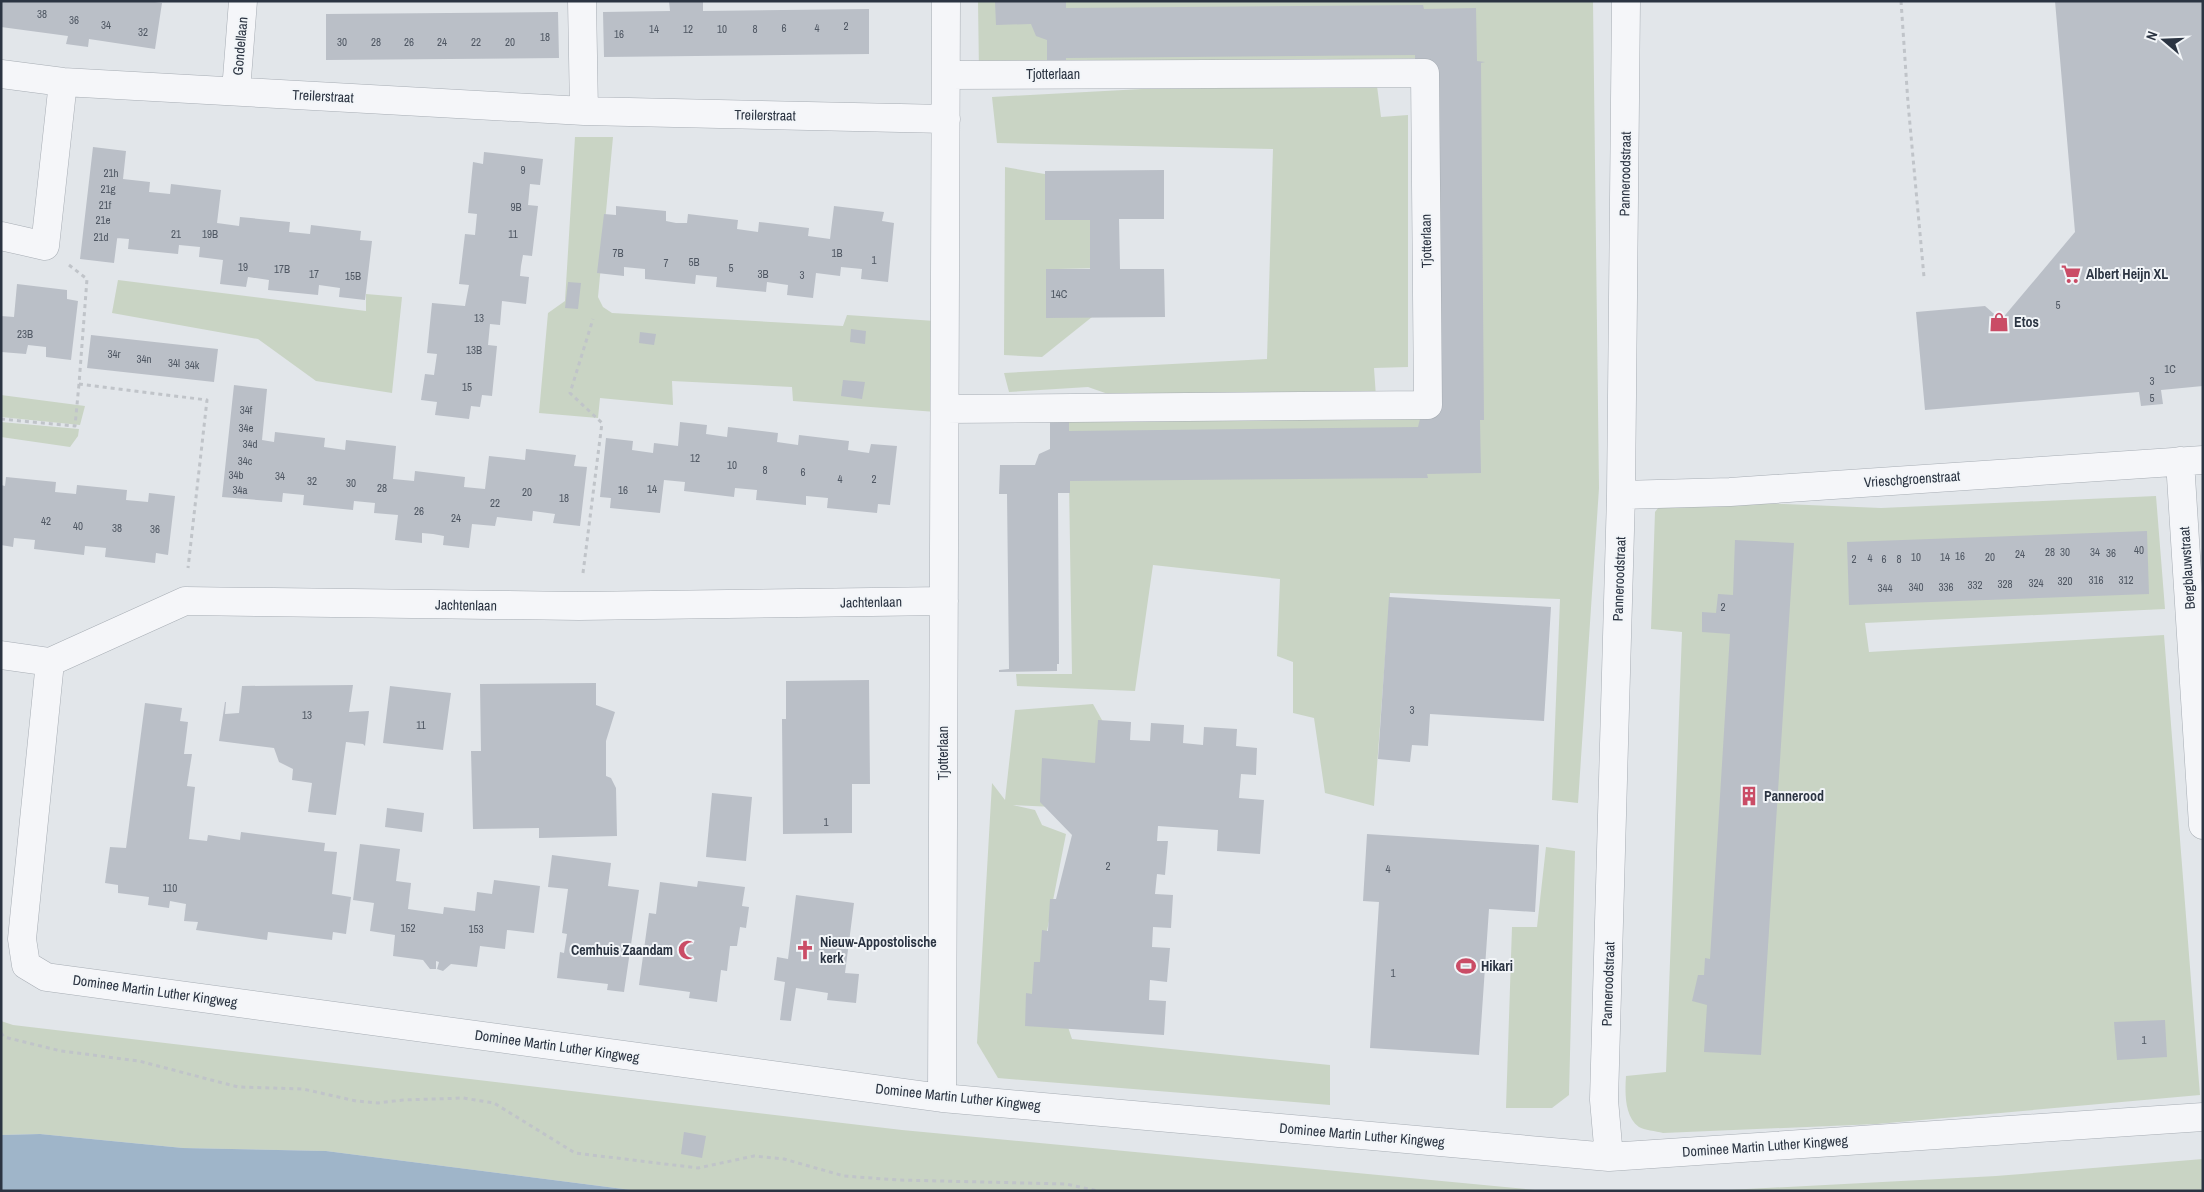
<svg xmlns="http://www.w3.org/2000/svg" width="2204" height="1192" viewBox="0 0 2204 1192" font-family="'Archivo Narrow',sans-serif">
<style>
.green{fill:#c9d4c4}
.water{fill:#9fb5c9}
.building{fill:#babfc7}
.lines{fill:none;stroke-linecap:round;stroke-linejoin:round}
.minor-casing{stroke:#a7adb4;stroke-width:29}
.path{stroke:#c0c4c9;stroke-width:3;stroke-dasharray:4 4;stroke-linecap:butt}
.minor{stroke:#f5f6f9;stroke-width:28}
.labels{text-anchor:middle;stroke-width:4;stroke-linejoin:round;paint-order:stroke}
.number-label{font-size:11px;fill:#4f5763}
.street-label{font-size:14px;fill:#2b3442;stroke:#f2f5f8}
.poi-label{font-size:14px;font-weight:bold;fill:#2b3442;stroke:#f2f5f8;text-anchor:start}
</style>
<rect width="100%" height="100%" fill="#e2e6ea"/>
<path class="green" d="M978 1H1593L1599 488 1578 803 1552 800 1560 599 1390 593 1374 806 1325 793 1314 718 1293 713V662L1277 656 1280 579 1153 565 1135 691 1017 686 1016 674H1072L1068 417 1438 413 1434 58 1103 62 979 73Z
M1377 86 1381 117 1408 115V367L1374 368 1376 397 1131 402 1088 387 1009 392 1004 373 1267 359 1273 149 997 143 992 97 1142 89Z
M575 137H613L598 297 603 307 612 313 843 326 847 315 935 321 936 412 793 401 792 387 672 381 673 405 600 398 598 418 539 413 548 313 565 301Z
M1005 167 1056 176 1099 218 1101 268 1058 269 1097 313 1042 357 1004 355Z
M118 280 366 311V294L402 297 392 393 316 381 258 339 112 313Z
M1 395 85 406 80 425 1 417Z
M1 422 79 429 78 436 70 447 1 437Z
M2156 496 2165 609 1865 623 1869 652 2164 635 2200 1095 1877 1124 1663 1133C1656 1131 1644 1130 1639 1127 1624 1116 1625 1092 1626 1076L1666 1072 1682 632 1651 629 1655 512 1665 499 1881 508Z
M1093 704 1107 729V763L1054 807 1013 805 1035 810 1042 825 1066 834 1029 1023 1068 1027 1072 1039 1330 1065V1105L998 1078 977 1043 992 783 1005 800 1015 710Z
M1546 847 1575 851 1569 1095 1552 1108H1506L1512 927H1537Z
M1 1021 13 1025 902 1130 1546 1191H639L326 1151 183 1148 40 1134 1 1135Z
M2203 1159V1191H1709L1996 1176Z"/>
<path class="water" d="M40 1134 183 1148 326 1151 639 1191H1V1135Z"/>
<path class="building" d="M1 1H148L162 3 155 49 89 39 88 47 66 44 68 36 1 27Z
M669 1H703V11L869 9V54L604 57 603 12 670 11Z
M995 1H1066V8L1423 5 1424 9 1476 8 1477 61 1485 62 1481 63 1484 420H1480L1481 473 1427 474 1428 478 1070 481V493H1058L1059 664H1057V671L999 672V670L1009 669 1007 494H999L1000 465H1035L1039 454 1050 449V422H1069V431L1418 427 1420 419 1415 55 1066 58V67H1047V40L1036 36 1031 24 996 25Z
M2055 1H2203V386L2161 390 2163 404 2141 406 2139 392 1925 410 1916 312 1985 306 2001 320 2075 232Z
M558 12 559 58 326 60V14Z
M93 147 126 151 123 179 150 182 149 192 170 194 171 184 221 190 217 223 239 226 240 217 290 222 289 232 310 234 311 225 361 231 360 240 372 241 365 300 339 297 340 288 319 285 318 295 268 290 269 280 248 277 246 287 220 284 223 260 199 257 200 247 179 245 178 254 128 249 129 239 117 238 119 224 114 263 80 259Z
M484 152 543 159 540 185 530 184 528 205 538 206 532 256 523 255 521 266 520 276 529 277 526 304 502 301 500 325 490 324 488 345 497 346 492 396 482 395 480 407 471 406 469 419 435 415 437 402 421 400 425 374 434 375 437 354 427 353 432 303 465 306 469 285 459 284 465 234 475 235 477 214 468 213 473 162 483 164Z
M1164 170V219H1119L1120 269H1164L1165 317 1046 318V269H1090V220H1045V171Z
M616 206 666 211V221L676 223H687L688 214 738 220 737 229 758 232 759 222 809 228 808 236 830 239 834 206 884 212 882 221 894 223 888 282 861 279 862 269 841 267 840 276 816 273 813 298 787 295 788 285 767 282 766 292 716 287 717 277 706 276 696 275 695 284 645 279V269L624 267V276L597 273 604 214 616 215Z
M568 282 581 283 578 309 565 308Z
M17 284 67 290V299L78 301 71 360 46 357V347L28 345 26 354 1 352V316L14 317Z
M851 329 866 331 865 344 850 342Z
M640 332 656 334 654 345 639 343Z
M91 335 218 349 214 382 87 368Z
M843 380 865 382 862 399 841 396Z
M234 385 267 389 262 440 274 442 275 432 325 438 324 447 345 450 346 440 396 446 393 479 414 481 415 471 465 477 464 487 485 489 489 456 525 460 526 449 576 455 574 466 587 467 580 526 553 523 555 514 533 511 532 521 497 517 495 526 472 524 469 548 443 545 444 536 433 534 422 533V543L395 540 398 515 374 513 375 503 354 501 353 510 303 505 304 495 293 494 283 493 282 502 222 497Z
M680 422 707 425 706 434 727 437 728 427 778 433 777 442 798 445 799 435 849 441 848 450 869 453 871 444 897 446 890 505 878 504 877 513 827 508 828 498 806 496V505L756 500 757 490 735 488 734 497 684 491 685 482 664 480 660 513 610 508 611 498 600 497 606 438 633 441 632 450 653 453 654 443 678 446Z
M6 477 56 482 55 492 76 494 77 485 127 490 126 500 148 502 149 493 175 496 168 555 156 553 155 563 105 557 106 548 85 546 84 555 34 549 35 540 14 538 13 547 1 545V485L5 486Z
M2147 531 2149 594 1849 605 1847 542Z
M1735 540 1794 543 1761 1055 1704 1052 1707 1005 1692 1001 1698 975H1704L1705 958 1710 959 1730 634 1702 632V612L1716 613 1718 594 1733 595Z
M1389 597 1551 607 1544 721 1430 714 1428 746 1412 745 1410 762 1378 759Z
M869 680 870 784H852V833L783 834 782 719H786V681Z
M596 683V705L615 712 606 741V776L611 778 616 788 617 836 539 838V828L473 829 471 751H481L480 684Z
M353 685 349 712 369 711 365 746 363 744 346 742 336 815 308 812 312 783 292 780 293 769 279 762 274 748 219 741 225 702H226L225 714 239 713 242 686Z
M390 686 451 693 443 750 383 743Z
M145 703 182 708 180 721 188 722 184 754H192L187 786 195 787 189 839 207 841 208 835 240 840 241 832 325 843 324 851 337 852 332 894 351 897 346 934 333 932 332 940 268 932 267 940 196 930 198 922 184 921 186 904 170 901 169 908 148 905 149 897 118 893V885L105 883 110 847 126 848Z
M1098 720 1131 722 1130 740 1150 741 1151 723 1184 725 1183 743 1203 745 1204 727 1237 729 1236 746 1257 748 1256 775 1241 774 1239 798 1264 800 1260 854 1217 851 1218 830 1158 826 1157 841H1168L1165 875 1157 874 1155 894 1173 895 1171 928 1153 927 1152 947 1170 948 1167 982 1150 980 1149 1000 1166 1001 1164 1035 1025 1026 1026 993 1032 994 1034 962H1040L1042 930 1048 931 1050 899H1056L1072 835 1040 802 1042 758 1095 763Z
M712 793 752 797 746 861 706 857Z
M387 808 424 813 422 832 385 827Z
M1367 834 1539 845 1535 912 1489 909 1479 1055 1370 1048 1379 902 1363 901Z
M360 844 400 849 396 881 411 883 408 909 443 914 444 907 475 911 477 892 492 894 494 880 540 886 534 933 507 930 505 949 480 946 477 967 451 964 443 971 437 969 439 962 436 961V969H430L423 960 393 956 395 935 370 931 374 903 353 900Z
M552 855 611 863 608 886 639 890 624 992 607 990 608 984 557 978 560 952 564 953 567 934 562 933 568 889 548 887Z
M698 881 745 887 742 906 749 907 746 928 740 927 737 946H730L727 971 721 970 717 1002 689 998 690 992 639 985 649 913 656 914 660 882 697 887Z
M796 895 854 903 845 973 859 974 856 1003 827 1000 828 993 796 988 791 1021 780 1020 785 982 774 980 777 957 788 959Z
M2165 1020 2167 1057 2117 1060 2114 1022Z
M684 1132 706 1136 702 1158 681 1154Z"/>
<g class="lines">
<defs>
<path id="minor" d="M582 1 584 111
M1 74 63 82 584 111 946 119
M236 91 243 1
M1 236 45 246 63 82
M945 409 1428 405 1425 73 946 75
M2180 461 2203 825
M1621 495 1730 492 2203 460
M1 655 50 662 185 601 579 606 944 601
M50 662 22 939 26 965 46 977 942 1098 1609 1157 2203 1117
M942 1098 946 1
M1609 1157 1604 1100 1621 495 1626 1"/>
</defs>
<use href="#minor" class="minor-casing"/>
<path class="path" d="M1901 1 1908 103 1924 277
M69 265 87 279 79 384 207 400 188 568
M1 419 75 426 79 384
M583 573 602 423 570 393 593 319
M1 1033 4 1037 61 1051 139 1061 238 1087 303 1089 356 1101 378 1103 403 1100 463 1098 494 1103 575 1153 698 1168 754 1156 784 1159 844 1176 898 1180 1066 1184 1098 1191"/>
<use href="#minor" class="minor"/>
</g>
<defs>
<symbol id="supermarket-bare" viewBox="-9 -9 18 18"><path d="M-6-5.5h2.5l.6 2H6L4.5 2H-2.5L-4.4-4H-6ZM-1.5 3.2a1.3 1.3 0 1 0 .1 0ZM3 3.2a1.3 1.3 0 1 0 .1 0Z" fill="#ca4c66" stroke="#f2f5f8" stroke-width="2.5" paint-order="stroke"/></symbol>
<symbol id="shop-bare" viewBox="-9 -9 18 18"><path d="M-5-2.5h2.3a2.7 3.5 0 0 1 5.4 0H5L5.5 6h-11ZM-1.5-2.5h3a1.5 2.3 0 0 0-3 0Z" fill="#ca4c66" stroke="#f2f5f8" stroke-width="2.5" paint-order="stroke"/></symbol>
<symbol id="building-bare" viewBox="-9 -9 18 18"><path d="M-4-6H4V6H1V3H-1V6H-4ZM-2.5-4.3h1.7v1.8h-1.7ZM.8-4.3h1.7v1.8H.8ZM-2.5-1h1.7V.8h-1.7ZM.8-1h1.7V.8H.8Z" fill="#ca4c66" stroke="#f2f5f8" stroke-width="2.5" paint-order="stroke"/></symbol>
<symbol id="mosque-bare" viewBox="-9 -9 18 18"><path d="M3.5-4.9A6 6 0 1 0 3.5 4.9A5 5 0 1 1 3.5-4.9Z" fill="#ca4c66" stroke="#f2f5f8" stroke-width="2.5" paint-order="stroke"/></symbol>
<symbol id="church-bare" viewBox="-9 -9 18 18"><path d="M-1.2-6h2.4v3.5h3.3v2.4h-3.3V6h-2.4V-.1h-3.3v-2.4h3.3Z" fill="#ca4c66" stroke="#f2f5f8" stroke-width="2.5" paint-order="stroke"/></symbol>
<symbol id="stadium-bare" viewBox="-9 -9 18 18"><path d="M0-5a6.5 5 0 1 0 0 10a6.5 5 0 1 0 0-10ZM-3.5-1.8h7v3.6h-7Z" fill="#ca4c66" stroke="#f2f5f8" stroke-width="2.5" paint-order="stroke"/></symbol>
</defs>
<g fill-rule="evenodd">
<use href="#supermarket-bare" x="2057" y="260" width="28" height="28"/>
<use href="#shop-bare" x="1985" y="308" width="28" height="28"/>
<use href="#building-bare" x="1735" y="782" width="28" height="28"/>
<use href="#mosque-bare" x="674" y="936" width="28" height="28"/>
<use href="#church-bare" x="791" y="936" width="28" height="28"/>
<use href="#stadium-bare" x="1452" y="952" width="28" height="28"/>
</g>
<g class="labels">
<g class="number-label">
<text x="42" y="18">38</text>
<text x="74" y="24">36</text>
<text x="106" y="29">34</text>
<text x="846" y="30">2</text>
<text x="784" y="32">6</text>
<text x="817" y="32">4</text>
<text x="654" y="33">14</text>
<text x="688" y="33">12</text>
<text x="722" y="33">10</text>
<text x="755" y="33">8</text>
<text x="143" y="36">32</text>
<text x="619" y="38">16</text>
<text x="545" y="41">18</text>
<text x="342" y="46">30</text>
<text x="376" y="46">28</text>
<text x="409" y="46">26</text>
<text x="442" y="46">24</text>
<text x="476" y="46">22</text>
<text x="510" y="46">20</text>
<text x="523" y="174">9</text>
<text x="111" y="177">21h</text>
<text x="108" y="193">21g</text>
<text x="105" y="209">21f</text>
<text x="516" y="211">9B</text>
<text x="103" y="224">21e</text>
<text x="176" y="238">21</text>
<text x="210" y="238">19B</text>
<text x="513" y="238">11</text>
<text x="101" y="241">21d</text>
<text x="618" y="257">7B</text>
<text x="837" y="257">1B</text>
<text x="874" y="264">1</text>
<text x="694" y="266">5B</text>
<text x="666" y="267">7</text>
<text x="243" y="271">19</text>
<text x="731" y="272">5</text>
<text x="282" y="273">17B</text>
<text x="314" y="278">17</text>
<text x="763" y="278">3B</text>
<text x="802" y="279">3</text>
<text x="353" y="280">15B</text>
<text x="1059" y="298">14C</text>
<text x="2058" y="309">5</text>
<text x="479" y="322">13</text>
<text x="25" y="338">23B</text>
<text x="474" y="354">13B</text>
<text x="114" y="358">34r</text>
<text x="144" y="363">34n</text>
<text x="174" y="367">34l</text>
<text x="192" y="369">34k</text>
<text x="2170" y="373">1C</text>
<text x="2152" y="385">3</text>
<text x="467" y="391">15</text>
<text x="2152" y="402">5</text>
<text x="246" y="414">34f</text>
<text x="246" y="432">34e</text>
<text x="250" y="448">34d</text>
<text x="695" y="462">12</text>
<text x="245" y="465">34c</text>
<text x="732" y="469">10</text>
<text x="765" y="474">8</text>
<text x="803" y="476">6</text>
<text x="236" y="479">34b</text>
<text x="280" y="480">34</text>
<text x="840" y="483">4</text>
<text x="874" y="483">2</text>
<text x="312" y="485">32</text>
<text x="351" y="487">30</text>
<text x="382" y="492">28</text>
<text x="652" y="493">14</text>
<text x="240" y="494">34a</text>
<text x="623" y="494">16</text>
<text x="527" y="496">20</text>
<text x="564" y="502">18</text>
<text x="495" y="507">22</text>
<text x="419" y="515">26</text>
<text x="456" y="522">24</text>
<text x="46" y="525">42</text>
<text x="78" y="530">40</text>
<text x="117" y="532">38</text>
<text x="155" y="533">36</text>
<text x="2139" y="554">40</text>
<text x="2050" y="556">28</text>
<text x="2065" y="556">30</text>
<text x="2095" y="556">34</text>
<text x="2111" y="557">36</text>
<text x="2020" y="558">24</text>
<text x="1960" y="560">16</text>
<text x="1916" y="561">10</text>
<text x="1945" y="561">14</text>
<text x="1990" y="561">20</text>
<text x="1870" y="562">4</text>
<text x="1854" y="563">2</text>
<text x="1884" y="563">6</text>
<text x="1899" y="563">8</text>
<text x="2096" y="584">316</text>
<text x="2126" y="584">312</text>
<text x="2065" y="585">320</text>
<text x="2036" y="587">324</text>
<text x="2005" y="588">328</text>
<text x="1975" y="589">332</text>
<text x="1916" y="591">340</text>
<text x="1946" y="591">336</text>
<text x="1885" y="592">344</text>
<text x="1723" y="611">2</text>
<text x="1412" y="714">3</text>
<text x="307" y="719">13</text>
<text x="421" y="729">11</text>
<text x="826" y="826">1</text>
<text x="1108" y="870">2</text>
<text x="1388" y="873">4</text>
<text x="170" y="892">110</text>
<text x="408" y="932">152</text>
<text x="476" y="933">153</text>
<text x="1393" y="977">1</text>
<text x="2144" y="1044">1</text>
</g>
<g class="street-label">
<text transform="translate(240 46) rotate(-85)" y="5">Gondellaan</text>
<text x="1053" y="79">Tjotterlaan</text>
<text transform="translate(323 96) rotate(3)" y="5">Treilerstraat</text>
<text transform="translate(765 115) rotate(1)" y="5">Treilerstraat</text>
<text transform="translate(1625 174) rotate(-89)" y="5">Panneroodstraat</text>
<text transform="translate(1426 241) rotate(-91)" y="5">Tjotterlaan</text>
<text transform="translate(1912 479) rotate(-4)" y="5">Vrieschgroenstraat</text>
<text transform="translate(2187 568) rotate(-94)" y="5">Bergblauwstraat</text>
<text transform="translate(1619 579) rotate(-88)" y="5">Panneroodstraat</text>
<text transform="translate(871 602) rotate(-1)" y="5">Jachtenlaan</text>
<text transform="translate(466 605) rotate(1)" y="5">Jachtenlaan</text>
<text transform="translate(943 753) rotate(-90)" y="5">Tjotterlaan</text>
<text transform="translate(1608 984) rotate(-88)" y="5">Panneroodstraat</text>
<text transform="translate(155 991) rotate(8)" y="5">Dominee Martin Luther Kingweg</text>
<text transform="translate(557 1046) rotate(8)" y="5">Dominee Martin Luther Kingweg</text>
<text transform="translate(958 1097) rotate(6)" y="5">Dominee Martin Luther Kingweg</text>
<text transform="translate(1362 1135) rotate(5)" y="5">Dominee Martin Luther Kingweg</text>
<text transform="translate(1765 1146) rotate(-4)" y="5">Dominee Martin Luther Kingweg</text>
</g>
<g class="poi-label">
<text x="2086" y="279">Albert Heijn XL</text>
<text x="2014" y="327">Etos</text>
<text x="1764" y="801">Pannerood</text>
<text x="820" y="947">Nieuw-Appostolische<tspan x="820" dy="16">kerk</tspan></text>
<text x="673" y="955" text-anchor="end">Cemhuis Zaandam</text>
<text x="1481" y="971">Hikari</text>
</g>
</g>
<rect width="2204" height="1192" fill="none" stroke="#2b3442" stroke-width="5"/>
<g transform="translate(2164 40) rotate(289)" stroke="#f2f5f8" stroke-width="4" paint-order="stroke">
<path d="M0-4L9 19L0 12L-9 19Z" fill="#2b3442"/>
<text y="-8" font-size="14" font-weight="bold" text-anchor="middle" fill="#2b3442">N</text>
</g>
</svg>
